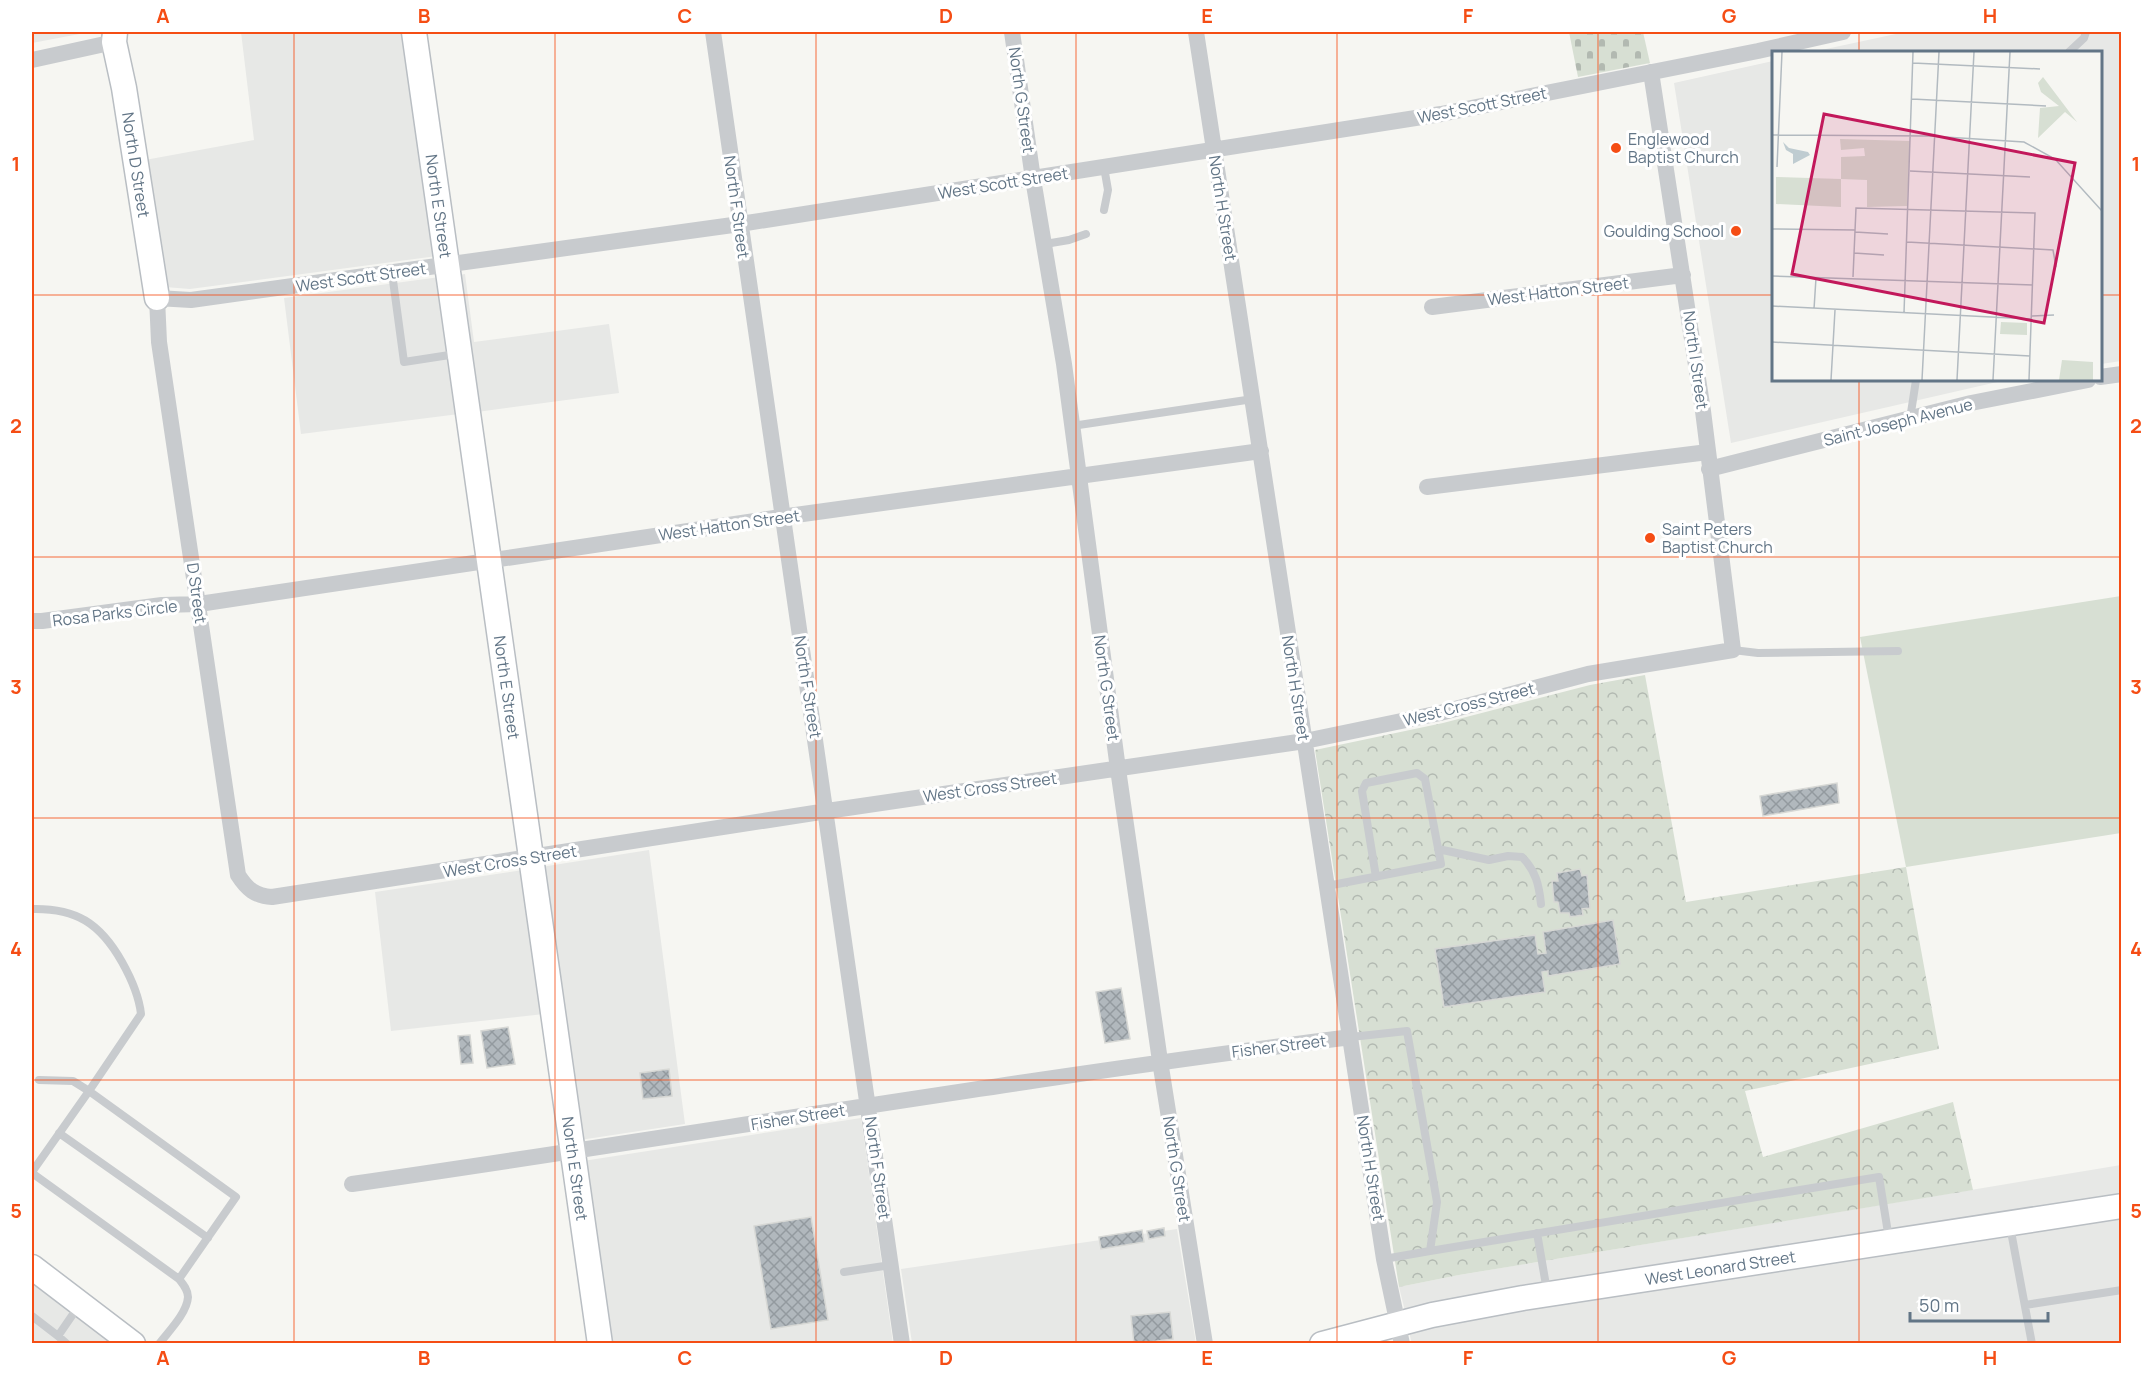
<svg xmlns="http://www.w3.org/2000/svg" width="2153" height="1375" viewBox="0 0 2153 1375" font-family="Manrope,sans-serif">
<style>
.built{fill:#e7e8e6}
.grass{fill:#d7dfd3}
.forest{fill:url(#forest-crowns)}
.cemetery{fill:url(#cemetery-stones)}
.building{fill:url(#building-cross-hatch);stroke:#d7d8d5;stroke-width:1.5}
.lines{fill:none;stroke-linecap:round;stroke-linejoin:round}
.secondary-casing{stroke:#b9bec3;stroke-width:27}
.lane{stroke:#c8cbce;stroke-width:8}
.street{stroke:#c8cbce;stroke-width:16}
.secondary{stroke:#fff;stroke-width:24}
.grid{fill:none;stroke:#f54d14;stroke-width:1.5;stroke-opacity:0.55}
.poi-dot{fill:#f54d14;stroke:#fff;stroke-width:2}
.labels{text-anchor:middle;stroke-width:6;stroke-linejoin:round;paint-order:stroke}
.street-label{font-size:16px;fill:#627586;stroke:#fff}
.poi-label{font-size:16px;fill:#627586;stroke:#fff;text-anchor:start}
.inset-road{fill:none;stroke:#b2bac0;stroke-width:1.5}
.view{fill:#c2185b;fill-opacity:0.15;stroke:#c2185b;stroke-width:3}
.inset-edge{fill:none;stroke:#627586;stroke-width:3}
.neatline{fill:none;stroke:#f54d14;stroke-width:2}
.grid-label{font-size:20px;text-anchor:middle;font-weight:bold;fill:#f54d14}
</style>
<defs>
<pattern id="forest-crowns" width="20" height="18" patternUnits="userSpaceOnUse" patternTransform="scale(1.5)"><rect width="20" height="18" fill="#d7dfd3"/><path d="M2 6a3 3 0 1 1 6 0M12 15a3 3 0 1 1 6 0" fill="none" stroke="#b2b9b1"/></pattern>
<pattern id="cemetery-stones" width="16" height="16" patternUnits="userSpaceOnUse" patternTransform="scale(1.5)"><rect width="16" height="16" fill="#d7dfd3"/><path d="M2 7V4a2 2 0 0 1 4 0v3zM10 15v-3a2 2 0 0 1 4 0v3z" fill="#b2b9b1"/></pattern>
<pattern id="building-cross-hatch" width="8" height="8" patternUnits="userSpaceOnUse" patternTransform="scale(1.5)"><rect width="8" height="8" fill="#b1b8bd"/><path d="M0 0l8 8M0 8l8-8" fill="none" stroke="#939a9f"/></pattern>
</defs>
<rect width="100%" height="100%" fill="#f6f6f2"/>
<path class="built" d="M32 32H90L32 43Z
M241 32H405L437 256 190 289 165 287 145 160 254 140Z
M1905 32H2121V361L2101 364 2100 52H1812Z
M1773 61 1774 380H2006L1731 443 1674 83Z
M465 274 474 342 609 324 619 393 477 412 458 275Z
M440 277 459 414 301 434 284 298Z
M649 850 685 1124 580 1140 541 867Z
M523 870 544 1014 391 1031 375 892Z
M861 1118 893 1343H609L583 1161Z
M2121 1165V1194L1521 1288 1405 1311 1399 1287 1459 1275Z
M2121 1216V1343L1412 1344 1409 1332 1525 1309Z
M1177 1229 1196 1343H912L901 1269Z
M32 1280 116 1343H32Z"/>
<path class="grass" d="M2121 596V833L1906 867 1860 637Z"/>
<path class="forest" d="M1645 675 1686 902 1906 867 1939 1049 1745 1091 1763 1157 1953 1102 1973 1190 1459 1275 1399 1287 1315 750 1443 723 1590 685Z"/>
<path class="cemetery" d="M1569 32H1643L1650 63 1578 77Z"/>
<path class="building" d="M1837 783 1839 803 1763 816 1760 796Z
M1580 869 1582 876 1587 875 1590 908 1582 909 1583 915 1570 917 1569 913H1560L1558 902H1554L1552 881H1558L1557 873Z
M1613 920 1620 964 1548 976V971L1542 972 1545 992 1444 1007 1435 949 1535 935 1538 954 1546 953 1543 932Z
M1121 988 1130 1039 1105 1043 1096 992Z
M508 1027 515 1064 487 1068 481 1031Z
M470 1035 473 1063 461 1064 458 1036Z
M669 1069 672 1096 643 1099 640 1073Z
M811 1217 828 1320 771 1329 754 1226Z
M1164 1228 1165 1236 1149 1239 1147 1231Z
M1142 1230 1144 1242 1101 1249 1099 1237Z
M1170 1312 1173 1339 1134 1344 1131 1316Z"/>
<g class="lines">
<defs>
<g id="secondary">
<path id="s1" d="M115 32 114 42 124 88 157 298"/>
<path id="s2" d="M414 32 600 1344"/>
<path d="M32 1267 133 1344"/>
<path id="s3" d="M1322 1344 1432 1315 1523 1298 2122 1206"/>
</g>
</defs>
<use href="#secondary" class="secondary-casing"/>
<path class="lane" d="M2069 52 2084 38 2086 32
M1104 167 1108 190 1104 210
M1045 244 1069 240 1086 234
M392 273 404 362 456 354
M1910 419 1916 380
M1072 426 1253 399
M1733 650 1758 653 1898 651
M1438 849 1489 860 1508 856 1522 857C1536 871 1539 885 1541 904
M1327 886 1441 864 1425 779 1417 773 1366 783 1362 791 1376 877
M32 909C76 908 100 923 122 962 131 978 139 996 141 1014L89 1091 73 1081 39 1080
M1351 1037 1407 1031 1437 1202 1430 1251 1384 1259
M59 1133 208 1238
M32 1172 89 1091 236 1197 179 1279
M32 1173 179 1279C183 1284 188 1290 188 1297 187 1313 169 1331 159 1344
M2010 1226 2032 1344
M1537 1233 1547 1291
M1430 1251 1879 1177 1889 1239
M844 1272 891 1265
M2025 1305 2122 1290
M32 1316 58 1336 80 1304
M58 1336 67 1344"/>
<path class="street" d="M713 32C774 469 841 906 902 1344
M1012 32 1033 179 1064 364 1118 769 1160 1061 1205 1344
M1196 32 1384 1259 1402 1344
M32 60 114 42
M1651 72 1703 411 1733 650 1588 674 1440 713 1305 741 827 811 272 897C255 896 247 889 238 875L159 342 157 298 191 300 740 224 1441 114 1758 51 1843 32
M1432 307 1683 275
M2100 377 2122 374
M1709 469 1971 403 2088 380
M1427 487 1708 452
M32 621H42L162 605 199 604 781 517 1261 451
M352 1184C685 1136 1017 1079 1351 1037"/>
<use href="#secondary" class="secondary"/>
</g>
<path class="grid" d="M294 32V1344M555 32V1344M816 32V1344M1076 32V1344M1337 32V1344M1598 32V1344M1859 32V52M32 295H1774M2100 295H2122M1859 380V1344M32 557H2122M32 818H2122M32 1080H2122"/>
<g class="poi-dot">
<circle cx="1616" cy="148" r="6"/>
<circle cx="1736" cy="231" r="6"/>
<circle cx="1650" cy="538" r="6"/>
</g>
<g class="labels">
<g class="street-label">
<text transform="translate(1022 100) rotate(82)" y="6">North G Street</text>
<text transform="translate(1482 105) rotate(-11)" y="6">West Scott Street</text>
<text dy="6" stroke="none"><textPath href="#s1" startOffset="135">North D Street</textPath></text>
<text transform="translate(1003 183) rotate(-9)" y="6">West Scott Street</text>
<text dy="6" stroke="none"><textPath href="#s2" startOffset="176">North E Street</textPath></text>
<text transform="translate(737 207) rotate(82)" y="6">North F Street</text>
<text transform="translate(1223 208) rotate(81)" y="6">North H Street</text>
<text transform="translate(361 277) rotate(-8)" y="6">West Scott Street</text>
<text transform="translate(1558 291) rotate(-7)" y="6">West Hatton Street</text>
<text transform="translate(1696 360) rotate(82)" y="6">North I Street</text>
<text transform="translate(1898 422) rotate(-14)" y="6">Saint Joseph Avenue</text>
<text transform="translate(729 525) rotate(-8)" y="6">West Hatton Street</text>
<text transform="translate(197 593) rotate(82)" y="6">D Street</text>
<text transform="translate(115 613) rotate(-7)" y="6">Rosa Parks Circle</text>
<text transform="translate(808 687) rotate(81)" y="6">North F Street</text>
<text dy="6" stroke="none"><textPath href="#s2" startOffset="662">North E Street</textPath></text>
<text transform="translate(1107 688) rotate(82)" y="6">North G Street</text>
<text transform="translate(1296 688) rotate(81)" y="6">North H Street</text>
<text transform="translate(1469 704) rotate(-14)" y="6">West Cross Street</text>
<text transform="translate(990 787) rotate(-8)" y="6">West Cross Street</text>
<text transform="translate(510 861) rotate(-9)" y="6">West Cross Street</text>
<text transform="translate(1279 1046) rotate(-7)" y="6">Fisher Street</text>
<text transform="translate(798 1117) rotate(-9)" y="6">Fisher Street</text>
<text transform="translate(878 1168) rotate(82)" y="6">North F Street</text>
<text transform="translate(1371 1168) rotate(81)" y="6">North H Street</text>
<text dy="6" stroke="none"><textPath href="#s2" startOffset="1148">North E Street</textPath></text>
<text transform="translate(1177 1169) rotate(81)" y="6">North G Street</text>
<text dy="6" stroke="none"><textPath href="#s3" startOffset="406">West Leonard Street</textPath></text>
</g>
<g class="poi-label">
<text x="1628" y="145">Englewood<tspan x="1628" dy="18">Baptist Church</tspan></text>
<text x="1724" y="237" text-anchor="end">Goulding School</text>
<text x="1662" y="535">Saint Peters<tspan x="1662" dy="18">Baptist Church</tspan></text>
</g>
</g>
<g transform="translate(1772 51)">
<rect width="330" height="330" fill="#f6f6f2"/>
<path d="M4 126 69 128V156L4 153ZM290 309 321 311V329H287Z" fill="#d7dfd3"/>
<path d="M271 26 305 71 293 61 266 87 268 57 287 55 269 41 266 32ZM68 88 138 90 135 155 95 156V129L69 128V106L93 105 92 97 69 99ZM229 271 255 272V284L228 283Z" fill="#d7dfd3"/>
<path d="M11 91 17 97 36 101 38 104 21 113V103L14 99Z" fill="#bfccd1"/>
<path class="inset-road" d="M141 12 268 18M140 48 274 55M0 84 157 85 252 91 283 108 330 160M5 116 10 1M138 120 258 126M0 178 83 179M83 181 116 183M135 191 281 199 284 216M82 202 112 204M0 225 261 234M81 226 84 157 263 162 257 329M0 255 259 268M42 258 44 227M132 262 141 1M260 265 282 264M0 291 258 305M59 329 63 259M150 329 167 1M185 329 202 1M221 329 238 1"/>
<path class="view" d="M52 63 303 112 272 272 20 223Z"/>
<rect width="330" height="330" class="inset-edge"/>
</g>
<rect width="2153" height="1375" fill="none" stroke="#ffffff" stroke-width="66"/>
<path d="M1910 1312v9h138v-9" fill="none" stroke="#627586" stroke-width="3"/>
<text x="1919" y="1312" font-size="18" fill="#627586" stroke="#ffffff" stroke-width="4.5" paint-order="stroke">50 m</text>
<rect x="33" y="33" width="2087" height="1309" class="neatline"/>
<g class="grid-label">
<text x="163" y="23">A</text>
<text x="424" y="23">B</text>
<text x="685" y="23">C</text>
<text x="946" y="23">D</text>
<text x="1207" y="23">E</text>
<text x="1468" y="23">F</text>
<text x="1729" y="23">G</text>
<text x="1990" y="23">H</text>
<text x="16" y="171">1</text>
<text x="2136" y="171">1</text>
<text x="16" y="433">2</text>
<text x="2136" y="433">2</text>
<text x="16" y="694">3</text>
<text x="2136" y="694">3</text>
<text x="16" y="956">4</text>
<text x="2136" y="956">4</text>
<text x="16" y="1218">5</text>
<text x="2136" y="1218">5</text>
<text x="163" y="1365">A</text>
<text x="424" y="1365">B</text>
<text x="685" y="1365">C</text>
<text x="946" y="1365">D</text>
<text x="1207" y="1365">E</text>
<text x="1468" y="1365">F</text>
<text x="1729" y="1365">G</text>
<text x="1990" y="1365">H</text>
</g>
</svg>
